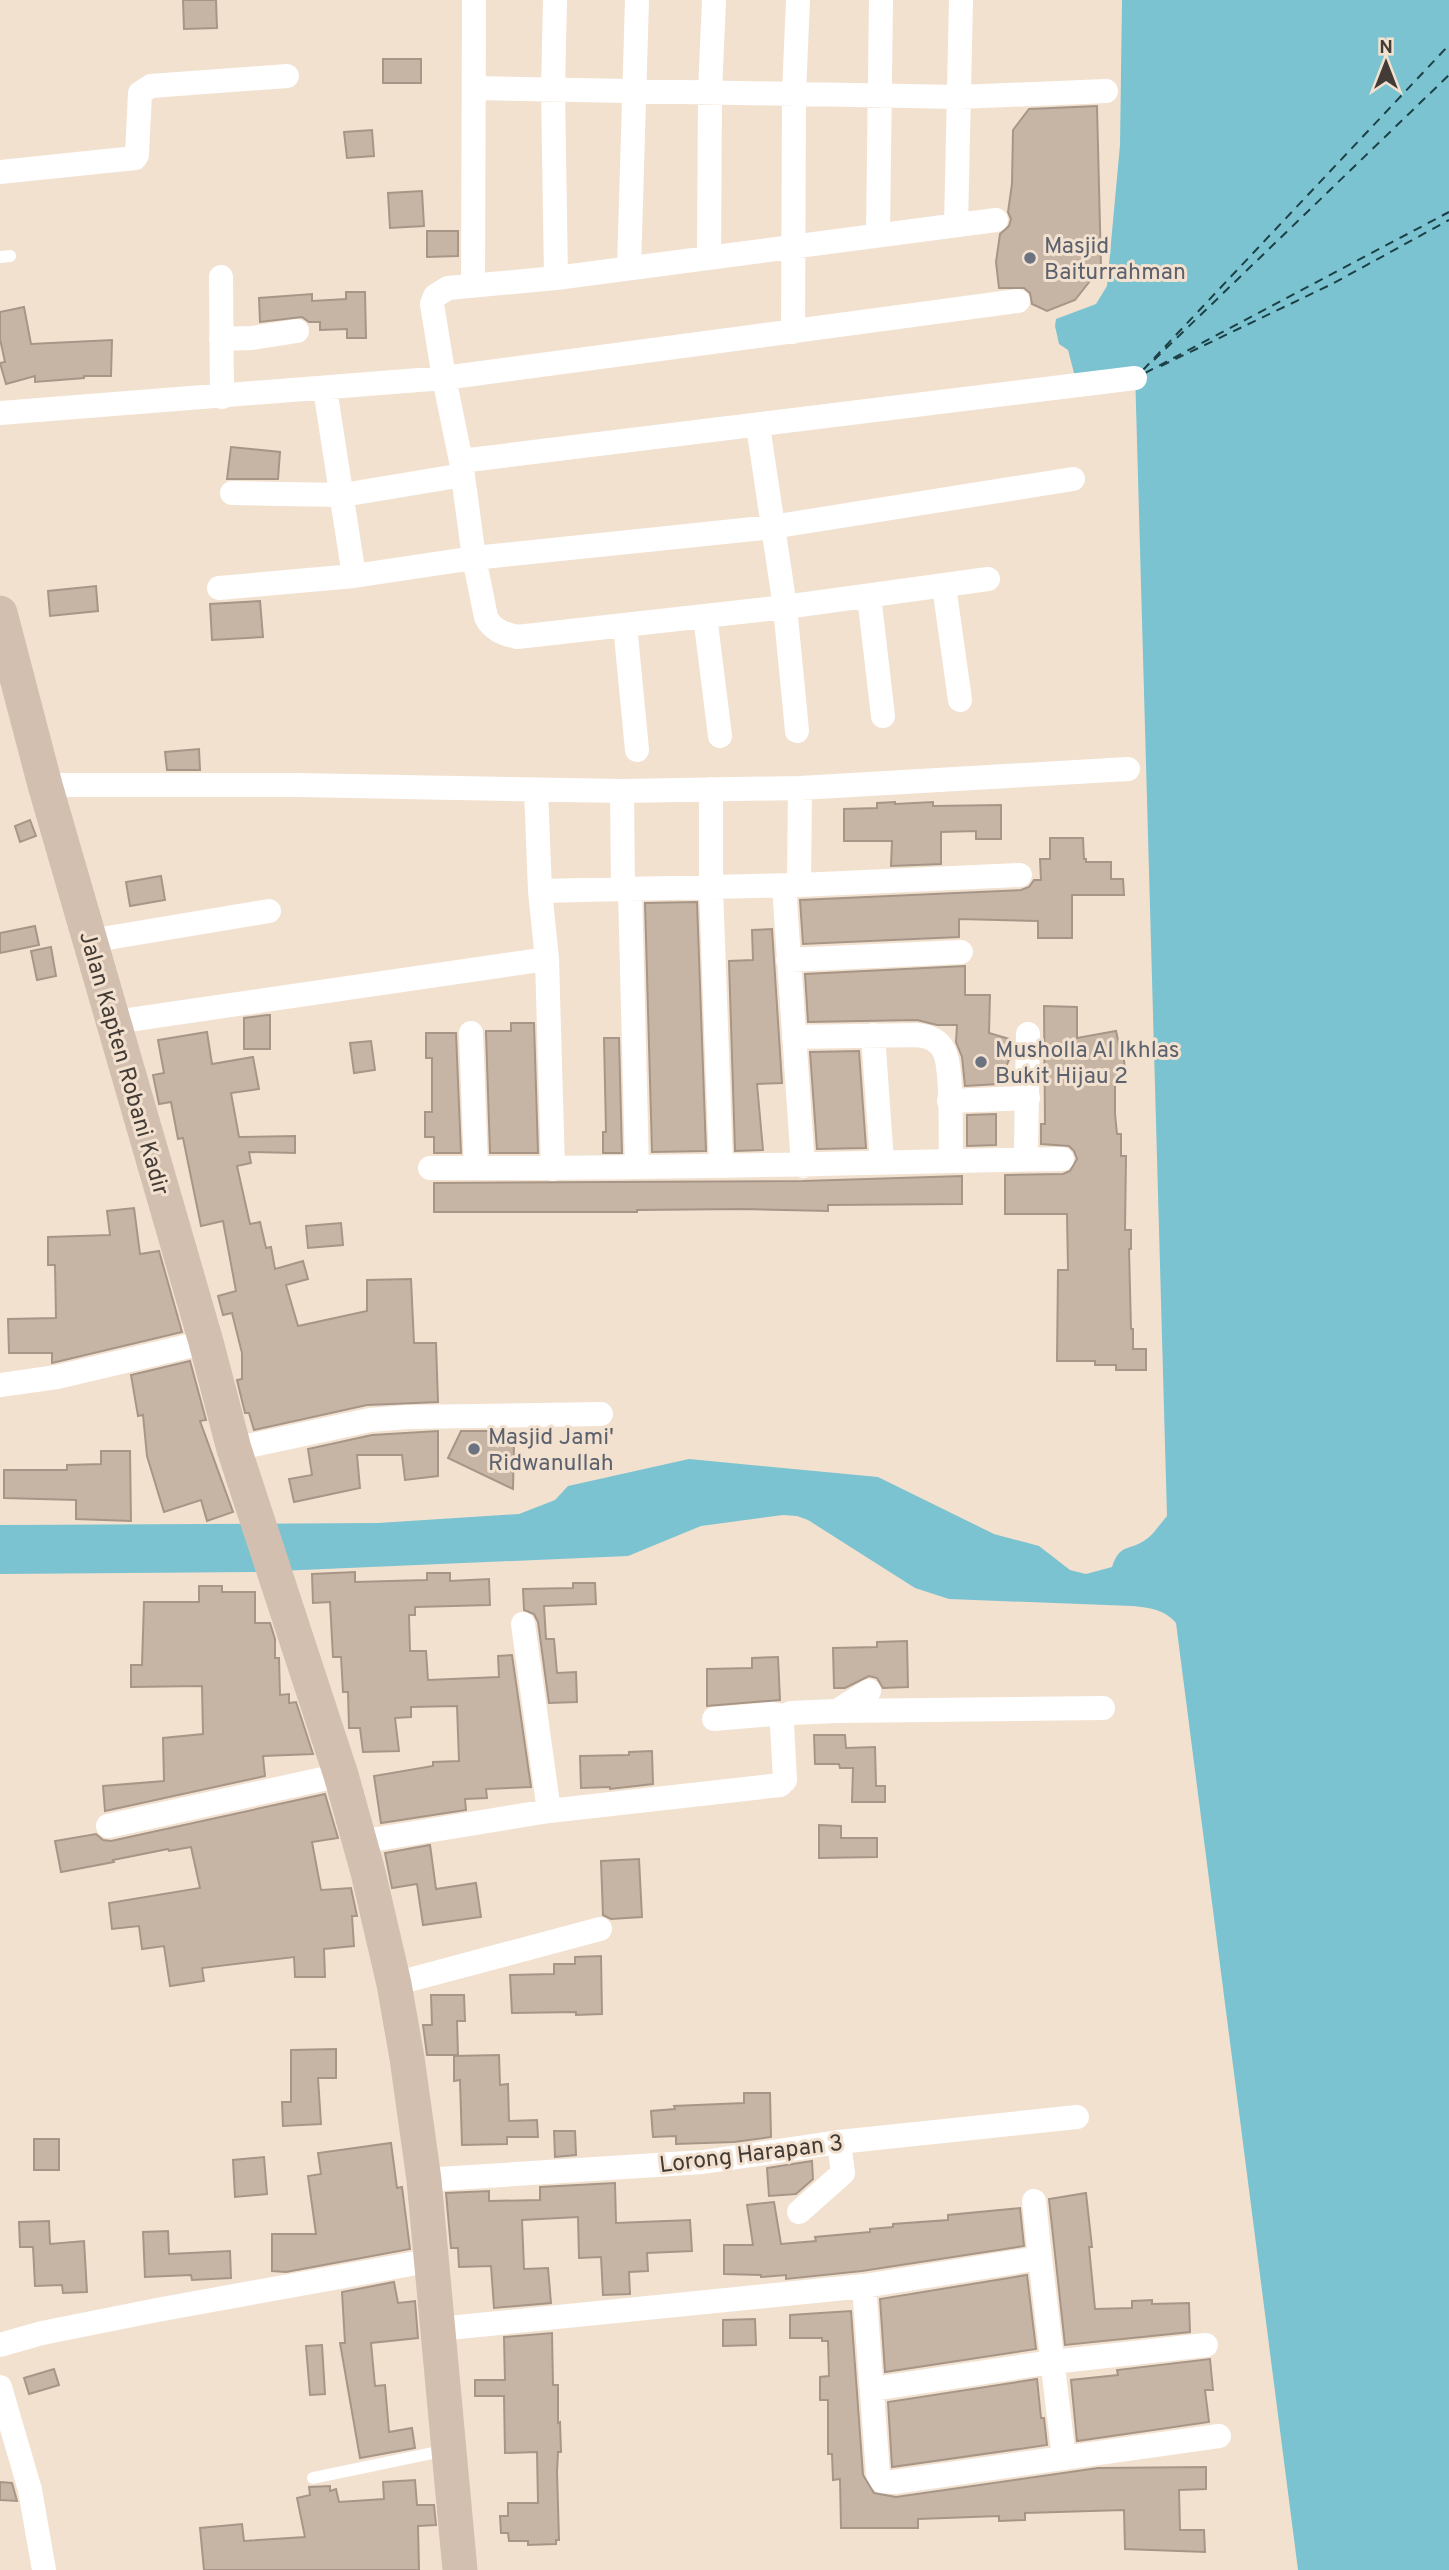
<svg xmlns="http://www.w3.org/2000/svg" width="1449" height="2570" viewBox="0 0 1449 2570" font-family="Overpass,sans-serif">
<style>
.water{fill:#7bc3d0}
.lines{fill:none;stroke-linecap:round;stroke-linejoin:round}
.ferry{stroke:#1d4046;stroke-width:2;stroke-dasharray:9 7;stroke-linecap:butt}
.building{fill:#c6b5a5;stroke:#a79687;stroke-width:2}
.lane{stroke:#fff;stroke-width:12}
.street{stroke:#fff;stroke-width:24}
.secondary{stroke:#d2bfaf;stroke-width:35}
.worship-dot{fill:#6b7280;stroke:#f3e1d0;stroke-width:2.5}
.labels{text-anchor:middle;stroke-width:6;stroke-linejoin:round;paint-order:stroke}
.worship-label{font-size:23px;fill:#5b616d;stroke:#f3e1d0;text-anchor:start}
.street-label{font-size:23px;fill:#433b35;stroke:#f3e1d0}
</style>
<rect width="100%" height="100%" fill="#f3e1d0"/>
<path class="water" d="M1122 0H1449V2570H1298L1176 1623C1164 1609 1150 1608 1132 1606L949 1599 915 1588 808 1520 797 1516 783 1515 701 1526 628 1556 255 1572 0 1574V1525L378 1523 519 1514 555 1500 568 1486 689 1459 878 1477 994 1534 1039 1546 1070 1570 1086 1574 1112 1567C1120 1542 1130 1552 1148 1538 1155 1532 1161 1523 1167 1516L1135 370 1081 375 1074 373 1068 350 1059 344 1055 326 1056 319 1096 304 1107 286 1120 145Z"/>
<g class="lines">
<path class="ferry" d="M1154 360 1449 75
M1161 366 1332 284 1449 220
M1143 370 1449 45
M1145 373 1449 212"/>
</g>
<path class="building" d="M183 0H216L217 28 184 29Z
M383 59H421V83H383Z
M1097 106 1101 267 1075 300 1047 311 1032 304 1030 293 1024 288H999L996 262 1000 234 1009 226 1011 219 1008 212 1012 184 1013 130 1029 109Z
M372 130 374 156 347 158 344 132Z
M422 191 424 226 390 228 388 193Z
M427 231H458V256L427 257Z
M346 292H365L366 338H347V329L320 330V322H309L302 317 260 322 259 298 312 294V301L346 299Z
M24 307 31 344 112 340 111 376H84V378L35 382V376L6 384 0 363 5 362 0 339V312Z
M231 447 280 452 278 479H227Z
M96 586 98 611 50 616 48 591Z
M260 601 263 637 212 640 210 604Z
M199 749 200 770H167L165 752Z
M895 802V804L933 802V806L1001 805V839H976V831L941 832V864L891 866 892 841H844V809L877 808V803Z
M30 820 36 836 20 842 15 826Z
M1050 838H1083L1084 859H1086V862H1111V879H1123L1124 895H1072V938H1038V921L959 919V937L803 944 800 900 1021 890 1029 887 1034 880H1041L1040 859H1050Z
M161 876 165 900 130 906 126 882Z
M697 902 706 1151 652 1152 645 903Z
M35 926 39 945 0 953V933Z
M772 929 782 1083 757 1084 763 1150 735 1151 729 961 753 960 752 930Z
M51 947 56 976 37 980 31 951Z
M965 966V995H990L989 1033 1013 1040V1050L999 1084 965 1086 962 1057 956 1042 957 1025H937L917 1020 808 1022 805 974Z
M1044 1006 1077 1007V1038L1116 1031 1121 1054 1123 1053 1126 1076 1115 1078V1114L1117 1134H1121V1156H1126L1125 1230H1131V1249H1129L1131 1329H1133V1349H1146V1370H1116V1365H1095V1361H1057L1058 1270H1068L1067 1214H1005V1175L1063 1174 1070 1171 1077 1159 1074 1151 1069 1146 1041 1144V1124H1045Z
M267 1015H270V1049H244V1018Z
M511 1023H534L538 1153H490L486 1033V1031H511Z
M207 1032 212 1064 253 1057 259 1089 231 1093 239 1137 295 1136V1153L249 1152 251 1163 237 1166 250 1224 260 1222 266 1248 271 1247 275 1269 303 1261 308 1279 286 1285 298 1326 367 1311V1280L411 1279 414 1343H436L438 1402 367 1405 254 1430 249 1413H245L237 1380 242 1379V1353L232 1313 223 1315 218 1296 236 1291 223 1221 201 1226 183 1138 178 1139 171 1102 159 1104 153 1075 164 1073 158 1040Z
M426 1033H456L461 1153H434V1137H425V1112H432V1058H426Z
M604 1038H619L622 1153H603V1132H606Z
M371 1041 375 1070 354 1073 350 1043Z
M859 1051 866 1148 817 1149 810 1052Z
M996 1114V1145L967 1146V1115Z
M962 1176V1204L828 1205V1211L743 1209 637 1210V1212H434V1183L803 1181Z
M134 1208 140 1254 159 1251 182 1332 52 1363V1353H9L8 1319 56 1318 55 1265H48V1237L110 1235 107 1211Z
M341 1223 343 1245 308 1248 306 1226Z
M190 1361 206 1420 200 1421 233 1512 207 1521 201 1500 164 1512 147 1456 143 1415 138 1416 131 1375Z
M438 1431V1476L405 1480 402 1455H357L360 1488 294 1502 289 1479 312 1475 308 1449 372 1435Z
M461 1431H488L514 1443 513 1489 448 1458Z
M101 1451H130L131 1521 76 1519V1500L4 1498V1470H67V1465L101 1464Z
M355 1572V1582L427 1580V1573H450V1581L489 1579 490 1605 415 1607V1615H409L410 1651H426L428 1680 499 1677 498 1656 512 1655 531 1787 486 1789 487 1798 465 1799 466 1810 381 1823 374 1776 433 1766V1762L459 1761 457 1706 411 1707V1717L395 1718 399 1751 363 1752 360 1728H349L348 1692H343L341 1657H333L330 1602 313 1603 312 1574Z
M573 1583H595L596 1604 544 1606 546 1639H554L557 1673 576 1672 577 1702 549 1703 538 1622 534 1614 524 1610 523 1589 573 1588Z
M199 1586H222V1592H255V1623H270L275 1639V1658H279L280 1695 289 1694V1703L296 1702 313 1754 263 1756 265 1776 105 1811 103 1786 164 1781 163 1738 203 1734 202 1686 131 1687V1665H142L144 1602H199Z
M907 1641 908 1687 883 1688 877 1678 869 1676 845 1688H834L833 1648 877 1647V1642Z
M778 1657 780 1700 707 1706V1669L752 1668V1658Z
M814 1735H845L846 1748 875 1747 876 1786H885V1802H852L853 1768H840L839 1764H815Z
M652 1751 653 1784 610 1789V1787L581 1788 580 1756 629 1755V1752Z
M325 1794 338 1838 312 1842 321 1890 351 1888 357 1916H352L354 1946 324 1949 325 1977H295L294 1957 202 1968 204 1981 170 1986 164 1946 142 1949 139 1926 112 1929 109 1903 200 1888 191 1847 169 1851 168 1849 113 1860 114 1862 61 1872 55 1841 96 1834 103 1840 111 1841Z
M819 1825 841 1826V1838H877V1857L819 1858Z
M430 1845 436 1889 476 1883 481 1917 423 1925 417 1884 392 1888 385 1853Z
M639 1859 642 1917 611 1919 603 1915 601 1861Z
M601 1956 602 2014 576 2015V2012L512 2013 510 1975 554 1974V1964H575V1957Z
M431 1995H464L465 2021H457L458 2055H427L423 2025H432Z
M336 2049V2078H318L321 2124 283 2126 282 2102H291V2050Z
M499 2055 500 2085 508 2084 509 2121 537 2120 538 2137H507V2144L462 2145 460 2080 454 2081V2056Z
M744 2093H770L771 2137 734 2142 676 2144V2136L653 2137 651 2111 675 2109 674 2106 744 2103Z
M554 2131H575L576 2155 555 2157Z
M34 2139H59V2170H34Z
M391 2143 397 2188 402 2187 410 2249 286 2272 272 2271V2234H316L308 2176 321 2174 318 2153Z
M264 2157 267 2194 235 2197 233 2160Z
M812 2161 813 2179 796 2194 769 2196 767 2168Z
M615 2183 616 2223 690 2220 692 2251 647 2253 648 2271 629 2272 630 2294 603 2295 601 2257 579 2258 578 2217 522 2220 524 2269 548 2268 551 2303 494 2308 491 2266 459 2267 458 2248H451L446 2193 489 2191V2201L540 2200V2187Z
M1086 2193 1092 2247H1089L1095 2309 1132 2308V2301L1152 2300V2304L1189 2303 1190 2332 1065 2345 1049 2199Z
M774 2202 781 2244 816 2241 815 2237 870 2232V2229L893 2227V2224L948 2220V2215L1020 2208 1024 2246 862 2271 786 2279V2275L761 2277V2275L724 2274V2245H753L747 2205Z
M49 2221 50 2244 84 2241 87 2292 63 2293 62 2285 35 2286 33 2247H20L19 2222Z
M168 2231 169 2254 230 2251 231 2278 192 2280 191 2275 145 2277 143 2232Z
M1027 2275 1036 2349 885 2372 880 2299Z
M394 2282 398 2303 415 2301 418 2338 371 2343 375 2386 385 2385 389 2432 412 2428 415 2448 360 2458 340 2343H345L342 2292Z
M851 2311 863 2475 874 2493 896 2497 1098 2468 1206 2467V2489L1179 2490 1180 2530H1204L1205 2552 1125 2549 1124 2510 1025 2513V2520L999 2521V2516L918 2519V2528H841L840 2479 833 2480 832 2454H828V2400H820V2377L829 2376 828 2341H822V2338H790V2315Z
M755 2319 756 2345 723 2346V2320Z
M552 2333 553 2385H558V2423L560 2422 561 2452H558L557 2472 559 2540H556V2544L528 2545V2541H509L508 2533H501L500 2516H508V2503H538L537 2452 505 2453 504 2396H475V2380H505L504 2337Z
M322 2345 325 2394 310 2395 306 2346Z
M1210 2359 1213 2390H1205L1209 2422 1077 2441 1071 2380 1118 2375 1117 2370Z
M54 2369 59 2385 29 2394 24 2378Z
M1037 2379 1041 2418H1044L1047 2445 892 2467 888 2402Z
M415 2480 417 2505H434L436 2525 418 2526 419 2570H204L200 2528 242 2524 244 2541 305 2537 297 2498 310 2495 309 2487 330 2486V2491L336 2489 339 2502 384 2499 383 2482Z
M0 2482 12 2483 17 2501 0 2500Z"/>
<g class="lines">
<path class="lane" d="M0 257 10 256
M313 2478 447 2450"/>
<path class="street" d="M555 0 553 89 556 278
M474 88 959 97 1106 91
M0 172 135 158 137 155 140 93 151 86 287 76
M996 220 556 278 448 288 435 296 432 304 444 378 1018 301
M956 225 961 0
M878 234 881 0
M709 258 710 92 714 0
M629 268 637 0
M221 277 222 397
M473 285 474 0
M793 332 794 93 798 0
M221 339 252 338 297 331
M325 389 354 576
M0 413 444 378 461 461 474 558 354 576 219 588
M758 426 785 607 517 637C504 634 492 630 486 617L474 558 772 527 1073 479
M461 461 1135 378
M232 493 343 495 463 475
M944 586 960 700
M869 596 883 716
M705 616 720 736
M625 625 637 750
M797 731 785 607 988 579
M45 785H297L622 791 800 788 1128 769
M711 789V888L721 1166
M536 790 540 891 547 959 553 1169
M622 791 623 890
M799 885 800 788
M784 886 803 1166
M630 890 637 1167
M540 891 799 885 1020 875
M90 941 269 911
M788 960 961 952
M114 1022 547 959
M471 1033 476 1168C671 1169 866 1162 1062 1159
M873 1035 882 1162
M794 1037 917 1035C928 1036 939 1040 944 1051 953 1067 950 1138 951 1161
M949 1101 1028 1098
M1026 1149 1028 1034
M430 1168H476
M0 1385 57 1377 206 1342
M234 1449 370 1420 407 1417 601 1414
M523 1624 549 1811
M838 1711 1103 1708
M714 1719 773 1714 784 1716
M108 1826 341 1775
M359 1842 549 1811 780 1785 785 1780 782 1725 784 1716 791 1713 837 1711 869 1691
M394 1984 600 1929
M424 2180 703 2162 839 2142 1077 2117
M1034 2201 1040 2258
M799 2212 843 2173 839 2142
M864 2286 878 2474 882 2481 894 2482 1219 2436
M439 2329 864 2286 1040 2258 1064 2458
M0 2345 42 2333 157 2310 433 2260
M0 2387 30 2490 44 2570
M873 2389 1052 2362 1206 2345"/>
<path class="secondary" d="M0 613 45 785 206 1342 234 1449 341 1775 368 1872 394 1984 407 2058 424 2180 460 2570"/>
</g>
<g class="worship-dot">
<circle cx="1030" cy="258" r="7"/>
<circle cx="981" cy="1062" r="7"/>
<circle cx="474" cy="1449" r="7"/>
</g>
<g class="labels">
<g class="worship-label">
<text x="1044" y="253">Masjid<tspan x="1044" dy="26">Baiturrahman</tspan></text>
<text x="995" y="1057">Musholla Al Ikhlas<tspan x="995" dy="26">Bukit Hijau 2</tspan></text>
<text x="488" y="1444">Masjid Jami'<tspan x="488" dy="26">Ridwanullah</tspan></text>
</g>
<g class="street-label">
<text transform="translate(125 1063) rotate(74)" y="8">Jalan Kapten Robani Kadir</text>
<text transform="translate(751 2153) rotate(-7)" y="8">Lorong Harapan 3</text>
</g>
</g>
<g transform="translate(1386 63)" stroke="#f3e1d0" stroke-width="5" paint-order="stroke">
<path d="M0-5L12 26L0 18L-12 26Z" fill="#433b35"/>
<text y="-10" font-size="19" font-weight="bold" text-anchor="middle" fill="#433b35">N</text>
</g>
</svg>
